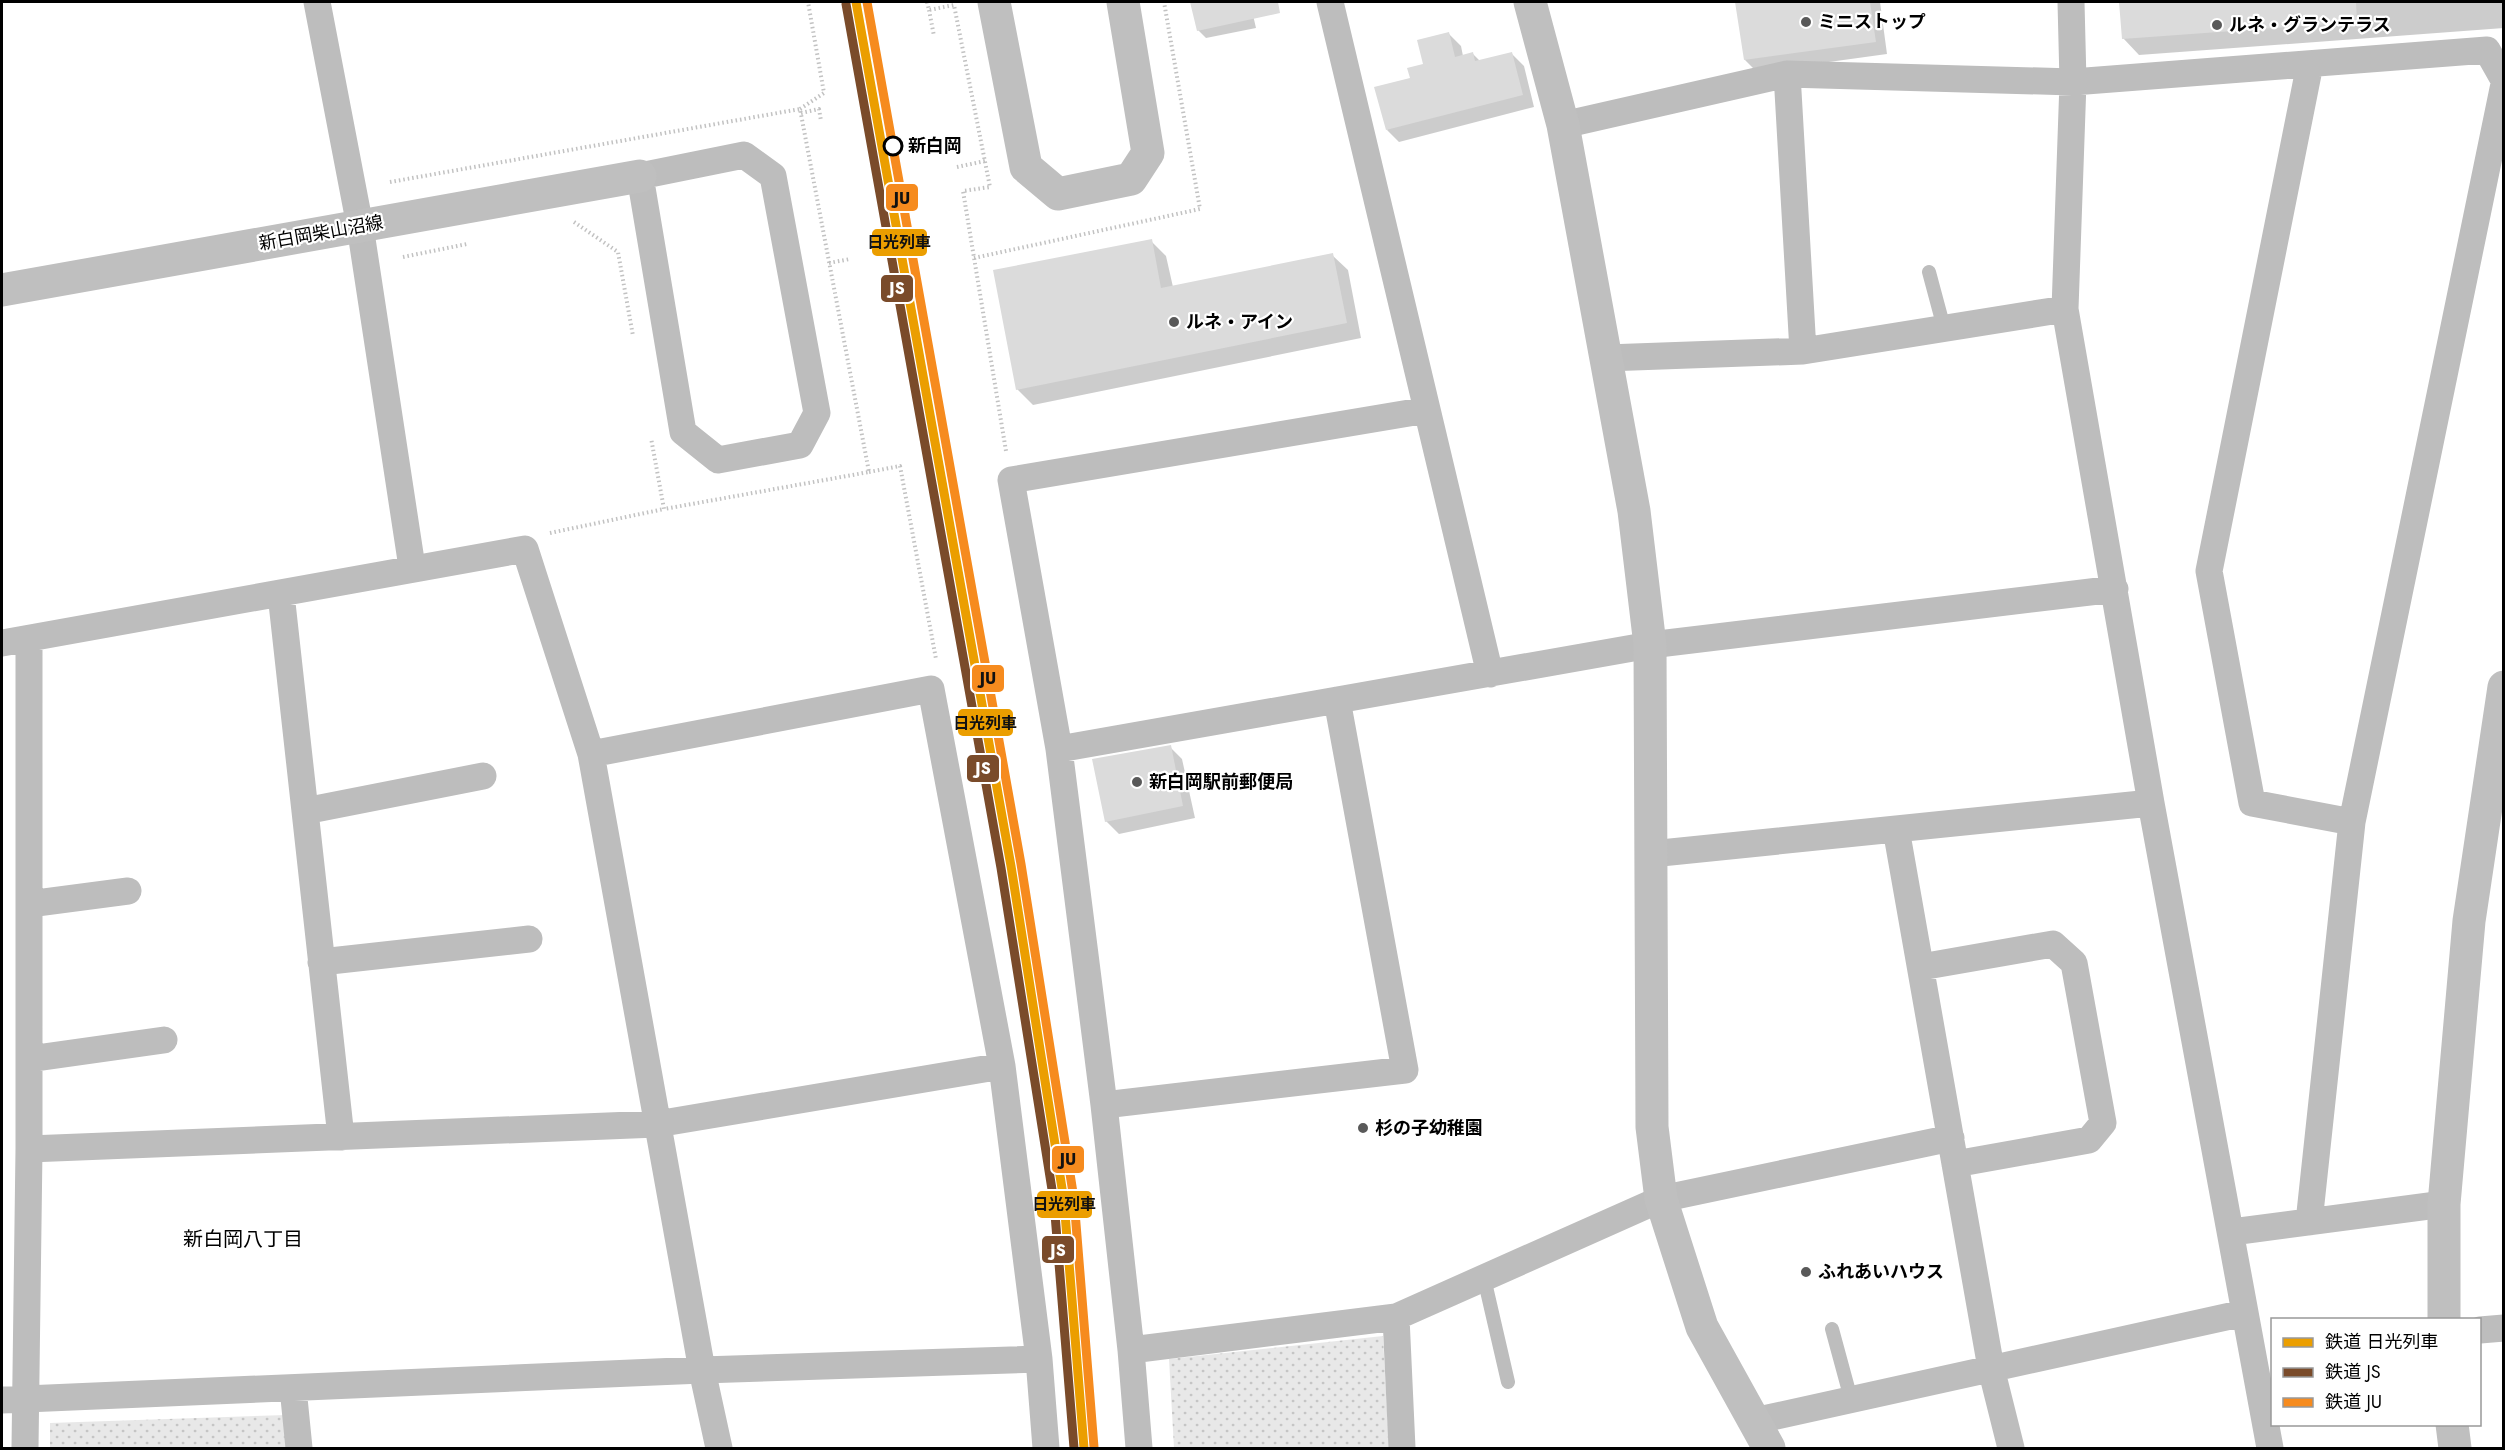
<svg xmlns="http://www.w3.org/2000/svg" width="2505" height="1450" viewBox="0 0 2505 1450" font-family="Jost,'Noto Sans JP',sans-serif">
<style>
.green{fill:url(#green-dots)}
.shadow{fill:#0003}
.building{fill:#dbdbdb}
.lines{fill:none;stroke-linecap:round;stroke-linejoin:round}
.path{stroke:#c2c2c2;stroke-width:4;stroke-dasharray:1.5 3;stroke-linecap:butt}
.lane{stroke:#bdbdbd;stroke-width:14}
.street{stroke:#bdbdbd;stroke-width:27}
.secondary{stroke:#bfbfbf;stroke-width:33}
.rail-1-casing{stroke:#fff;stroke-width:14}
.rail-2-casing{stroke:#fff;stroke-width:14}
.rail-3-casing{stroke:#fff;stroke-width:14}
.rail-1{stroke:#eb9e00;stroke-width:9}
.rail-2{stroke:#7a4b2a;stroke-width:9}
.rail-3{stroke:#f68b1e;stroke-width:9}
.poi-dot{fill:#595959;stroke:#fff;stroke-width:2}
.stop-dot{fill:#fff;stroke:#000;stroke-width:3}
.labels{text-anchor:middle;stroke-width:4.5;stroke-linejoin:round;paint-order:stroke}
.poi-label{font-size:18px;font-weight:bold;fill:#000;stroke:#fff;text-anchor:start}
.stop-label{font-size:18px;font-weight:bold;fill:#000;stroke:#fff;text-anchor:start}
.street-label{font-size:18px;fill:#000;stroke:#fff}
.neighbourhood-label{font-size:20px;fill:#000;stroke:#fff}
.line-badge{stroke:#fff;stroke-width:2}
.badge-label{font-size:16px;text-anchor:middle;font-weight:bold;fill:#fff}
.pale-badge-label{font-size:16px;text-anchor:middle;font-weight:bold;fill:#111}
</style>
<defs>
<pattern id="green-dots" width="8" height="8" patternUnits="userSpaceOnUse" patternTransform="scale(1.5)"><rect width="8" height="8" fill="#e8e8e8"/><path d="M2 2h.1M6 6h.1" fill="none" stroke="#c5c5c5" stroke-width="1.8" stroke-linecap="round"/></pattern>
</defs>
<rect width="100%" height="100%" fill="#fff"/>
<path class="green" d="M1383 1336 1389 1448H1174L1169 1359Z
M286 1415 287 1448H50V1423Z"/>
<path class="shadow" d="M1192 2H1250L1256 28 1206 38 1198 30Z
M1737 2H1880L1887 54 1757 72 1745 60Z
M2121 2H2504V28L2139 55 2123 38Z
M1449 34 1461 46 1463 56 1473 54 1480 61 1511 53 1524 66 1534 107 1399 142 1387 130 1412 79Z
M1151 241 1166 256 1173 287 1332 255 1348 270 1361 338 1033 405 1017 389Z
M1170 747 1182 759 1195 818 1119 834 1106 821Z"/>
<path class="building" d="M1190 2H1278L1280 13 1197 31Z
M1735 2H1870L1876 42 1744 60Z
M2119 2H2356L2357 22 2122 39Z
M1449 32 1455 57 1473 52 1475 61 1512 52 1523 95 1386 130 1374 87 1410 78 1407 68 1423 64 1417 40Z
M1152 239 1161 288 1333 253 1347 323 1016 390 993 270Z
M1171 745 1183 806 1105 822 1092 759Z"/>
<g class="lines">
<path class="path" d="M927 2 929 10 954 5 990 187 963 191 1006 451
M929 10 934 36
M800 109 824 93 808 2
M801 113 819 109 821 121
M957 167 985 161
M390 182 800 109 869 472 664 509 651 438
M574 222 618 252 633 336
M403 257 467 244
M974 258 1200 209 1164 2
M829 263 850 259
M869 472 900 466 936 659
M550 533 664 509"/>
<path class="lane" d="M1929 272 1944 328
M1484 1278 1508 1382
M1832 1329 1851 1399"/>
<path class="street" d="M317 2 360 226 412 567
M1330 2 1490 674
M2071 2 2073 82 2065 309 2151 803 2270 1448
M1787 74 1803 351
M1563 125 1787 74 2073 82 2487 50 2504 80
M744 155 773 176 817 413 800 445 718 460 683 432 640 176Z
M1606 358 1803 351 2065 309
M281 594 341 1137
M2 643 525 549 591 754 702 1370 719 1448
M1059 749 1650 645 2115 589
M591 754 931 689 1002 1066 1039 1359 1046 1448
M305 811 483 776
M2352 822 2504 84
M1896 829 1991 1368 2011 1448
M1651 854 2151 803
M29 904 128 891
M321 962 529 939
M1921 967 2053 944 2074 963 2103 1123 2089 1140 1955 1164
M29 1059 164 1040
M1104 1105 1405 1070 1337 700
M29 1149 657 1124 1002 1066
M2309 1222 2352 822 2252 803 2209 571 2310 64
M2232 1232 2444 1204
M1396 1317 1402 1448
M2480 1330 2504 1328
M1131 1350 1396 1317 1661 1199 1951 1138
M293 1388 299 1448
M2 1400 702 1370 1039 1359
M1754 1421 2244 1313
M25 1448 29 1149V639
M1139 1448 1131 1350 1104 1105 1059 749 1011 480 1427 410"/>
<path class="secondary" d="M994 2 1026 167 1058 194 1131 179 1148 153 1123 2
M1530 2 1563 125 1634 511 1650 645 1652 1127 1661 1199 1702 1327 1769 1448
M2 290 640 176
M2444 1320V1204L2469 921 2504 687
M2452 1424 2455 1448"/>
<defs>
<path id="rail-1" d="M856 2 1011 866 1064 1201 1084 1448"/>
<path id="rail-2" d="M846 4 1001 868 1054 1202 1074 1448"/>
<path id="rail-3" d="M867 2 1021 864 1074 1199 1094 1447"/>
</defs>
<use href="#rail-1" class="rail-1-casing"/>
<use href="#rail-2" class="rail-2-casing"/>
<use href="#rail-3" class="rail-3-casing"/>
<use href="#rail-1" class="rail-1"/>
<use href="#rail-2" class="rail-2"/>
<use href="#rail-3" class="rail-3"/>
</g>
<g class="poi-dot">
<circle cx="1806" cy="22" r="6"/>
<circle cx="2217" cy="25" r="6"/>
<circle cx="1174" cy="322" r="6"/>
<circle cx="1137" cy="782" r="6"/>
<circle cx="1363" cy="1128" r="6"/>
<circle cx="1806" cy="1272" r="6"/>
</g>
<circle class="stop-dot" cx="893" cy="146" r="9"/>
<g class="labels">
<g class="poi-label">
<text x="1818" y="28">ミニストップ</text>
<text x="2229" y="31">ルネ・グランテラス</text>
<text x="1186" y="328">ルネ・アイン</text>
<text x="1149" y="788">新白岡駅前郵便局</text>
<text x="1375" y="1134">杉の子幼稚園</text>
<text x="1818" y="1278">ふれあいハウス</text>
</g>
<g class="stop-label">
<text x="908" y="152">新白岡</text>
</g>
<g class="street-label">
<text transform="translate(321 233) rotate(-10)" y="6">新白岡柴山沼線</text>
</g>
<g class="neighbourhood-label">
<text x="243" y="1246">新白岡八丁目</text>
</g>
</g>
<g class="line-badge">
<rect x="885" y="183" width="34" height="29" rx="6" fill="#f68b1e"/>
<rect x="871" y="228" width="57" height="29" rx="6" fill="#eb9e00"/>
<rect x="880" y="274" width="34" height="29" rx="6" fill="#7a4b2a"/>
<rect x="971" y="664" width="34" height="29" rx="6" fill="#f68b1e"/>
<rect x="957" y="708" width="57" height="29" rx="6" fill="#eb9e00"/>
<rect x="966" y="754" width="34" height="29" rx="6" fill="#7a4b2a"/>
<rect x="1051" y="1145" width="34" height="29" rx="6" fill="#f68b1e"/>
<rect x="1036" y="1190" width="57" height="29" rx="6" fill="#eb9e00"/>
<rect x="1041" y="1235" width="34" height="29" rx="6" fill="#7a4b2a"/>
</g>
<g class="badge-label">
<text x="897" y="294">JS</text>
<text x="983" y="774">JS</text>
<text x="1058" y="1256">JS</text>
</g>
<g class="pale-badge-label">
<text x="902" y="204">JU</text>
<text x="899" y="248">日光列車</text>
<text x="988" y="684">JU</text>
<text x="985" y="729">日光列車</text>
<text x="1068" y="1165">JU</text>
<text x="1064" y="1210">日光列車</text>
</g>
<rect width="2505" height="1450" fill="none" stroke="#000000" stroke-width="6"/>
<rect x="2271" y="1318" width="210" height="108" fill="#ffffff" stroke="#999999" stroke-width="1.5"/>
<rect x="2283" y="1338" width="30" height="9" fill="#eb9e00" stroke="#999999" stroke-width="1.5"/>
<text x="2325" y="1348" font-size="18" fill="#000000">鉄道 日光列車</text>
<rect x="2283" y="1368" width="30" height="9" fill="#7a4b2a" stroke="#999999" stroke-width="1.5"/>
<text x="2325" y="1378" font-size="18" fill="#000000">鉄道 JS</text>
<rect x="2283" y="1398" width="30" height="9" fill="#f68b1e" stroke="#999999" stroke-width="1.5"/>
<text x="2325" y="1408" font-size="18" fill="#000000">鉄道 JU</text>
</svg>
